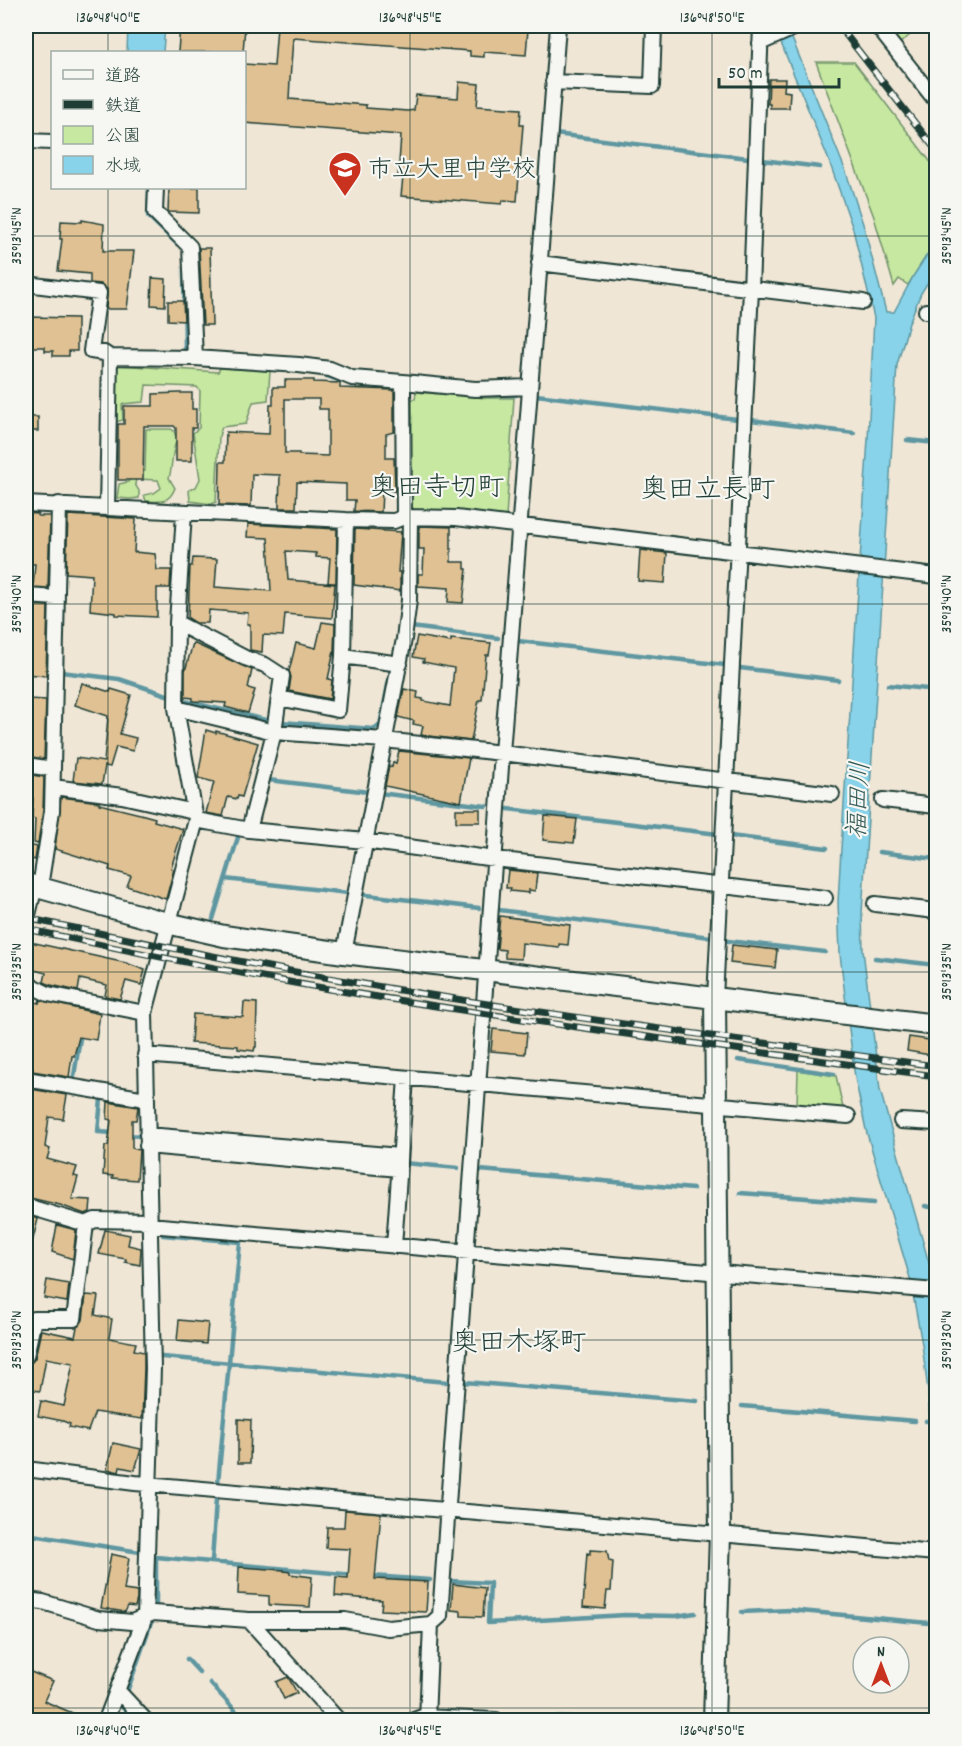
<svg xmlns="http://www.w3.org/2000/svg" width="962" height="1746" viewBox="0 0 962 1746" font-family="Dekko,'Klee One',sans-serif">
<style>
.green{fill:#c6e8a1;stroke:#72926a;stroke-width:1.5}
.water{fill:#88d3e9;stroke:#5e97a1;stroke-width:1.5}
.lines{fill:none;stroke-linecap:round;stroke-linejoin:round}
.stream{stroke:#5e97a1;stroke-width:4.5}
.building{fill:#e0c193;stroke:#1f3d34;stroke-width:1.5;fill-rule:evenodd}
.street-casing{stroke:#1f3d34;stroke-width:18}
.secondary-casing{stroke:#1f3d34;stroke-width:24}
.street{stroke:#f6f6f2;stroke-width:14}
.secondary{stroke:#f6f6f2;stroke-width:20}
.rail-casing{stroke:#1f3d34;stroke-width:7}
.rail{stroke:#f6f6f2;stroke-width:4.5;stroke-dasharray:14;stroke-linecap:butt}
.ticks{fill:none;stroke:#1f3d34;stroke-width:1.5;stroke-opacity:0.45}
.labels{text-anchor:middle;stroke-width:4.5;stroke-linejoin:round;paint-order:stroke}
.poi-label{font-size:24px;fill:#1f3d34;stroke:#f6f6f2;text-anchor:start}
.water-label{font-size:26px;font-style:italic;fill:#345b58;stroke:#f6f6f2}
.quarter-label{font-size:27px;fill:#1f3d34;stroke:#f6f6f2}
.neatline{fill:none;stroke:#1f3d34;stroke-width:2}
.ticks-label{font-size:15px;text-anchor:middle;fill:#1f3d34}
</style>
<rect width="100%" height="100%" fill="#efe6d6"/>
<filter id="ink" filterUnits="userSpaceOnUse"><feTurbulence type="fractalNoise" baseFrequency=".0167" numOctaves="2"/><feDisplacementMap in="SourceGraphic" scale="12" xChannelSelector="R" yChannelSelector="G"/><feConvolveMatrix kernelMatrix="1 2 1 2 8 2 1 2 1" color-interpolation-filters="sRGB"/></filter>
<g filter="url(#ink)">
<path class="green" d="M885 26H921L899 44Z
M816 62H854L936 169V241L908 285 899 279 894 286 874 217Z
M119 365 218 372 220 368 270 371 268 400 253 402 246 424 222 427 219 436 216 502 211 504 190 501 189 490 196 487 200 479 193 433 199 428 200 391 197 387 146 385 144 402 122 404 123 420 115 422V369Z
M416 392 486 398H514L506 517 458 511H417L409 506V399H415Z
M146 429H171L174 431 177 440C171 451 173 466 169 478L175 488C169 503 160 502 146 501L144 495 154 493 161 488 158 480 136 479 135 484 139 491V498L130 499 117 498 119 484 128 482 134 473 145 471Z
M798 1070 836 1076 843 1108 797 1106Z"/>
<path class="water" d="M128 26H165L163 52H127Z
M774 26H787L846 172 864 227 886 312H894L914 275 936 241V270L921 293 909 323 897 365 862 913 863 950 880 1090 936 1288V1517L928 1391 922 1344 910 1278 866 1130 855 1078 840 954 838 902 841 849 868 439 874 318 853 229 828 158Z"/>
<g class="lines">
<path class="stream" d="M555 134 748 158
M762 160 820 167
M149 188 148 216 177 244
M184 267 185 353
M183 364 208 365
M321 374 341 381
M484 395H516
M536 395 737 419
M751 420 854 433
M907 440 936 443
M410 630 411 627 498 638
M518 641 725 665
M740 668 838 680
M61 672 119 679 170 696
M888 685 936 690
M180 700 270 721
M281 722 373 729 380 725 391 670
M268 780 369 792
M379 793 486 806
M508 809 718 834
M730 836 827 848
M879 852 936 859
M225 879 348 893
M358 894 479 908
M499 910 710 937
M213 919 239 834
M728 941 825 952
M875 958 936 965
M738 1060 834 1074
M73 1082 81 1032
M96 1095 101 1099 98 1132 114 1133
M128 1135 140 1136
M404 1163 458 1168
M480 1170 693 1189
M740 1193 874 1203
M925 1206 936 1208
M163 1235 240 1242 218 1483
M162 1357 447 1382
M464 1382 697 1401
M742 1406 915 1421
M926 1421 936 1420
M26 1534 140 1552
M212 1562 216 1499
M371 1576 430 1580
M450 1581 490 1583 488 1623 625 1615 676 1616 695 1613
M156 1604V1557L354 1575
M742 1612 790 1610 929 1623
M187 1659 199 1672
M210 1683 244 1720
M128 1689 153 1617
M121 1706 135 1720
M494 1715 617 1720"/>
</g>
<path class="building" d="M180 26H245L243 52H178Z
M277 26H483L528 29 526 55 484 52V57L470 56V51L293 38 290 80 289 99 366 105V108L408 111 414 110 416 95 458 98 459 82 479 84 477 106 521 109 520 125H523L517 201 503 200 502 204 401 196 403 177H398L401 135 244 123V64L274 66Z
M769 79H785L784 91 790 92 789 108H770V104H768Z
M169 188H199V213L168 212Z
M82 220 104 224 103 251H134L127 309H106L107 289 101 284 90 283V274L58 271 62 239H60L61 221 82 222Z
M199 248H210L212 325H203Z
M152 278 166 279 165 306 151 305Z
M168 301H183L184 321 168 320Z
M26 317 77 318V351H69V356H53V351H45V347H26Z
M285 380H314V382L340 383V388L394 390V432L386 434V458H394L395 491H382L381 512 354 511 355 500H346V484L297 482 296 508H279L280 475 252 474 251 506 219 505 220 462H225L226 432 269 434 270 405H273V387H285ZM285 399H319V409H328V456L299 455V453H285Z
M180 393H192V409H196V428H192V461H176V428L174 426H144L143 480H118V424H124V406H153V394Z
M26 417H38V431H26Z
M26 513 38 514V516H50L48 588 33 587 35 564H27L26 560Z
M68 515 136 519 134 552 155 554 157 570H171L170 588H157V617L116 615V613L90 610 92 575 66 573Z
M248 524 337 529 336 583H328L330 558 316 557V553L286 551 288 580 335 584 332 618 285 614 283 636 263 635 262 652 250 650V624H247L248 613 209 610 208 623H196L188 618 190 566H192L193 558 217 559 215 587 271 591 268 538 247 537Z
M419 526 451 527V562H465V569H467L463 603 448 602 449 588 418 586V574H423L424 549H419Z
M355 529 401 532 398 572H400V591L354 585Z
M640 550 667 553 665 583 638 581Z
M26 605 48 606 46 676 26 674Z
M322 622 335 624 334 651 328 679 332 680 330 699 289 691 291 677 289 671 296 643 316 648Z
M417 636 451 642V639L491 643 489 655H486L482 700H479L471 741 421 735 423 726 413 724 414 721 398 717 404 689 418 692 417 698 423 699V701L450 706 454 668 423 662 424 659 413 657Z
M193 643 252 670 248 688 255 690 248 713 225 707 226 703 193 701V698L185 697V671Z
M82 683 110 692 111 689 131 695 120 734 136 738 133 751 116 747 110 767 105 766 102 784 73 781 76 758 104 762 108 716 75 705Z
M26 699 46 700 44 759 26 756Z
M206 730 216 733V731L258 743 242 797 238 796 237 799 228 797 223 816 206 813 214 782 198 778Z
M399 751 469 758 461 802 385 786 389 766 392 767 393 762 396 763Z
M26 774 44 777 43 810 38 844 34 843 35 819 32 818 33 798 26 797Z
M61 797 99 802V804L144 815 155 818 154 821 183 829 171 868 174 869 166 899 127 886 131 876 109 870 110 866 55 849Z
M456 809H480V822H456Z
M545 816 577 819 574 843 543 840Z
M29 845 37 847 35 860 28 858Z
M508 870 537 873 535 891 529 890V893L510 891 511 888H506Z
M500 916 570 925 568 945 559 944V947L522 943 521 959 505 958V950L497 949Z
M26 941 126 963 145 970 141 985 126 981 120 999 105 996 107 985 80 979 78 991 51 985 44 982 46 973 26 968Z
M732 945 777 950 775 968 730 963Z
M26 1000 39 1003 40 1000 100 1014 96 1040 79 1037 74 1056H72L69 1077 32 1071 33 1069 26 1068Z
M244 1002 257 1003 256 1047H255L254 1051 238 1049V1046L191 1043 193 1014 243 1017Z
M493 1029 527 1033 525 1054 491 1051Z
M909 1037 936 1041V1056L907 1051Z
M30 1089 67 1095 63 1119 49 1117 45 1147 50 1149 47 1159 77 1167 74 1176 78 1177 72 1199 91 1200 90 1212 85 1214 60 1205 26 1197V1134L32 1098 29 1097Z
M108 1102 138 1107 136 1120H132V1148L139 1150 137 1180 112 1178 113 1176 103 1175 105 1146H108L111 1120 107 1119Z
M26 1215 38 1219 30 1251 26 1250Z
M57 1225 76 1230 73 1259 52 1252Z
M105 1230 130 1235 128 1245 141 1248 140 1265 125 1262 126 1259 99 1254Z
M47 1280 69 1284 67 1302 44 1298Z
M86 1295 98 1296 95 1315 112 1319 109 1338 136 1343 134 1350 144 1352V1368L142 1419 95 1412 88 1431 69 1427 70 1424 63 1421 38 1416 41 1401 64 1406 73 1363 46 1358 40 1391 26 1389V1365L32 1362 35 1358 41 1330 75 1337 77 1327 83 1320Z
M179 1320 208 1323 206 1344 177 1341Z
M238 1419 251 1420 250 1463H238Z
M113 1443 141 1449 135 1470 120 1467 119 1472 107 1469Z
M345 1510 381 1513 375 1579 428 1582 426 1612 381 1610 382 1600 335 1596 336 1577 348 1578 350 1549 326 1548 327 1527H344Z
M590 1550 607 1551 609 1561 613 1562 611 1591H607L605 1609 583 1607 587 1553 590 1554Z
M111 1554 129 1558 124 1590 137 1592V1599L135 1607 128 1606 125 1612 101 1608Z
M239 1567 284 1570V1571L290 1572V1574L312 1577 310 1607 269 1605V1596L238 1594Z
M453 1584 485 1588 483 1617 461 1616V1611L451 1610Z
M26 1670 53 1681 44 1701 89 1720H26Z
M288 1677 297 1693 284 1699 276 1682Z"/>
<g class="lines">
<defs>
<path id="street" d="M877 26 936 101
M760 43 796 27
M553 82 652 86 654 26
M26 141 52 142
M156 188 155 212 190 247 195 358 299 365 330 369 352 378 403 382 404 517
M539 263 863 302
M26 284 99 293 91 351 104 353 110 357 195 358
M926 311 936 312
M403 382 475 389 530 387
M26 504 346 520 394 521 404 517 456 518 936 576
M107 508 110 357
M184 513 177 623 176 708 274 732 384 740 502 753 832 794
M26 596 57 598
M177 623 245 658 265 665 282 676 274 732 249 830
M343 656 346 520
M279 698 338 710 343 656 400 664
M176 708 196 820 249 830 365 841 495 859 825 898
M26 765 53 769
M53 787 122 796 194 812
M883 800 936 806
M40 887 52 811 59 504
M875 904 936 911
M26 923 35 886
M344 953 404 639 409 600 410 517
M26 983 48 994 145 1013
M715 998 751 290 761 26
M145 1055 848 1116
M26 1079 146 1099
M901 1121 936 1123
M147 1135 400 1156
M147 1146 399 1169
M26 1206 86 1224 95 1220 149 1221
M149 1225 936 1291
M394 1246 406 1078
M26 1356 34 1319H74L86 1224
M26 1469 135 1483 936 1553
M26 1600 43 1602 99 1619 132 1622 153 1613 249 1620H345L388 1628 431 1624 440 1616 502 753 558 26
M249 1620 338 1720
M118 1691 145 1720
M106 1720 145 1617 153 1368 145 1013 196 820
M414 1720 422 1717 496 1720
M427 1720 431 1624"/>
<path id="secondary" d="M26 884 167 923 224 936 344 953 936 1025
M714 1720 720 1535 715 998"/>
</defs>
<use href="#street" class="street-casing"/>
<use href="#secondary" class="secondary-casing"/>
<use href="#street" class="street"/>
<use href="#secondary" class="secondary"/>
<defs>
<path id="rail" d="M839 26 936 150
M26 918C128 939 231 961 335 979 534 1014 736 1039 936 1066
M26 929C128 950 231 973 335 990 535 1023 736 1049 936 1076"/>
</defs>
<use href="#rail" class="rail-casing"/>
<use href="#rail" class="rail"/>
</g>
</g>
<path class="ticks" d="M108 26V52M410 26V1720M712 26V1720M108 188V1720M26 236H936M26 604H936M26 972H936M26 1340H936M26 1708H936"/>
<defs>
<symbol id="school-pin" viewBox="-11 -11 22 30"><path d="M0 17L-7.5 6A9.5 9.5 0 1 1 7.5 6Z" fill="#c8321e" stroke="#f6f6f2"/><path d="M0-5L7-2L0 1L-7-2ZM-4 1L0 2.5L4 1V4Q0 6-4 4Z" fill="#fff"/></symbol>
</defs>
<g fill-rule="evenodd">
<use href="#school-pin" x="326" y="149" width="38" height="52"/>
</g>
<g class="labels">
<g class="poi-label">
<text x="368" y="176">市立大里中学校</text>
</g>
<g class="water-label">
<text transform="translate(857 800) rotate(-87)" y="9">福田川</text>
</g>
<g class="quarter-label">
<text x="437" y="495">奥田寺切町</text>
<text x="708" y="497">奥田立長町</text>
<text x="519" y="1350">奥田木塚町</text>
</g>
</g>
<rect width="962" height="1746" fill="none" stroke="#f6f6f2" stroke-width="66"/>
<rect x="51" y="51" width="195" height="138" fill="#f6f6f2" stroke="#a0aca6" stroke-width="1.5"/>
<rect x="63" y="70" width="30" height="9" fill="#f6f6f2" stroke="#a0aca6" stroke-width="1.5"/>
<text x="105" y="81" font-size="18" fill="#1f3d34">道路</text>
<rect x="63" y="100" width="30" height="9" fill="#1f3d34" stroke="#a0aca6" stroke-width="1.5"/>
<text x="105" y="111" font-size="18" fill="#1f3d34">鉄道</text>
<rect x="63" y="126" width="30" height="18" fill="#c6e8a1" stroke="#a0aca6" stroke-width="1.5"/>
<text x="105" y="141" font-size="18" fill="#1f3d34">公園</text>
<rect x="63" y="156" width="30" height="18" fill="#88d3e9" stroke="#a0aca6" stroke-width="1.5"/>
<text x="105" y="171" font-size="18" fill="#1f3d34">水域</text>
<g transform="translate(881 1665)"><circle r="28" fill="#f6f6f2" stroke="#a0aca6" stroke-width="1.5"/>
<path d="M0-4.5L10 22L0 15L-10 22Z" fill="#c8321e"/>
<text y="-9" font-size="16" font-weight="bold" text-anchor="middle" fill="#1f3d34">N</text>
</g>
<path d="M719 78v9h120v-9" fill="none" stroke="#1f3d34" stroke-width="3"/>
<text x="728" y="78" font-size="18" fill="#1f3d34" stroke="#f6f6f2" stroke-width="4.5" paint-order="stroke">50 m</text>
<rect x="33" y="33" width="896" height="1680" class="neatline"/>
<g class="ticks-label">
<text x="108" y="22">136°48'40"E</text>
<text x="410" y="22">136°48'45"E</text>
<text x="712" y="22">136°48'50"E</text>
<text transform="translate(16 236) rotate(-90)" y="5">35°13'45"N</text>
<text transform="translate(946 236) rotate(-90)" y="5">35°13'45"N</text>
<text transform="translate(16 604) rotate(-90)" y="5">35°13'40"N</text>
<text transform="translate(946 604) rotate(-90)" y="5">35°13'40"N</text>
<text transform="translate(16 972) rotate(-90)" y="5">35°13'35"N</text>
<text transform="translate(946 972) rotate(-90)" y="5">35°13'35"N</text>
<text transform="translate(16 1340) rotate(-90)" y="5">35°13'30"N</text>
<text transform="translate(946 1340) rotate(-90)" y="5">35°13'30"N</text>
<text x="108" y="1735">136°48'40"E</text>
<text x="410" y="1735">136°48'45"E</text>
<text x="712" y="1735">136°48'50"E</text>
</g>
</svg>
